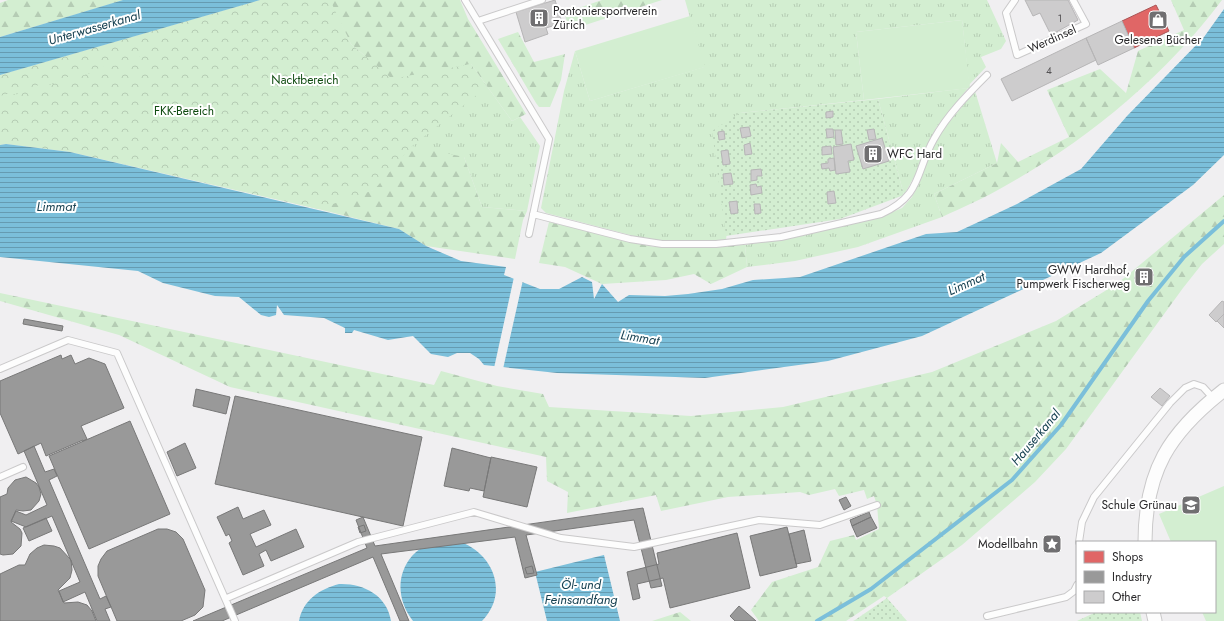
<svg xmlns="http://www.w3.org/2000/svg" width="1224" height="621" viewBox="0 0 1224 621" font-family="Jost,sans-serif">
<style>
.grass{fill:url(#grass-tufts)}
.forest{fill:url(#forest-firs)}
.park{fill:url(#park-crowns)}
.garden{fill:url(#garden-dots)}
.pitch{fill:#d3eed1}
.water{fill:url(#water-rules)}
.pier{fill:#f0eff1}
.shops{fill:#e06666;stroke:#aa5455}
.industry{fill:#999;stroke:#787878}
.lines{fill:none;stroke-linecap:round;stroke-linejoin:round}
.stream{stroke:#7bbfda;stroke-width:4}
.building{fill:#cdcccd;stroke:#b6b5b6}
.service-casing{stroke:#cac9ca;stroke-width:8}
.minor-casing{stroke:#cac9ca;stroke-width:15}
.service{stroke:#fdfdfd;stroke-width:6}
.minor{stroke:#fdfdfd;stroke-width:13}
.labels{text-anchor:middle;stroke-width:4;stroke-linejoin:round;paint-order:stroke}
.number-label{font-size:10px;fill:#545254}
.poi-label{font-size:12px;fill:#2b2a2c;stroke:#fff;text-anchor:end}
.street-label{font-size:12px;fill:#2b2a2c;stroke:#fff}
.park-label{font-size:12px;fill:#104c11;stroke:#fff}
.water-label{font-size:13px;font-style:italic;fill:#184252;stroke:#fff}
</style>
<defs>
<pattern id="grass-tufts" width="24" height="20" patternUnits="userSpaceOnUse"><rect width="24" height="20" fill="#d3eed1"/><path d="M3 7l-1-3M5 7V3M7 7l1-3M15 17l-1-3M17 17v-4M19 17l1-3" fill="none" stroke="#b5ccb4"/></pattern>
<pattern id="forest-firs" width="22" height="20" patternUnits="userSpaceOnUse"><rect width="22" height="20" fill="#d3eed1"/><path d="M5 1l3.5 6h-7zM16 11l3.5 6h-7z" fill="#b5ccb4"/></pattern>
<pattern id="park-crowns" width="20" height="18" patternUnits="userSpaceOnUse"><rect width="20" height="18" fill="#d3eed1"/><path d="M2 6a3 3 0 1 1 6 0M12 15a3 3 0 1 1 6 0" fill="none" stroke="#b5ccb4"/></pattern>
<pattern id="garden-dots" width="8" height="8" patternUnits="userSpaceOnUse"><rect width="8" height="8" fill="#d3eed1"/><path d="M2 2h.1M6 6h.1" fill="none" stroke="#b5ccb4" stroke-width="1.8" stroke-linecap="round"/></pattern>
<pattern id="water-rules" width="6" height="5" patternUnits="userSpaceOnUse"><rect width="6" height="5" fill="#7bbfda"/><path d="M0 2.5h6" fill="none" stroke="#659bb1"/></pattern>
</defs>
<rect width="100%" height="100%" fill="#f0eff1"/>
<path class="grass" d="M685 0H987L1006 41 1001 49 981 57 986 67 969 85 962 20 856 32 864 100 740 113 726 240H649L546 213 541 208 564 91 575 51 590 101 704 67Z
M185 41 471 64 512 121 520 117 540 146 527 211 482 207 464 157 374 190 310 188V207L0 125V92Z
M968 88 936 128 919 168 904 195 878 99Z
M975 91 997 163 934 194 942 217 858 247 795 261 747 267 745 245 810 234 883 216 902 208 912 197 918 185 936 140 945 127Z"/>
<path class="forest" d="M8 0H124L0 37V3Z
M260 0H460L468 19 526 114 512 121 471 64 392 79 351 44 330 3 0 75Z
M602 0H662L570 30 564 13Z
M1171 0H1222C1165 76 1088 140 1005 186 985 198 963 207 942 217L934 194 997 163 1001 143 1018 162 1069 137 1047 90 1100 69 1126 93 1138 51 1184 30Z
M518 32 534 62 565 54 561 80 550 107H539L536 103 498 39Z
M412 146 464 157 482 207 527 211 523 220 515 259 426 246 399 229 310 207 373 190Z
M1224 195V244L1202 264 1183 288 1066 449 1035 482 962 545 887 598 884 596 846 621H759L751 610 772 582 818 567 830 541 854 535 856 540 879 529 877 505 874 496 867 499 864 490 839 496 835 489 809 495 800 492 728 497 661 511 656 495 567 513 568 492 547 481 546 457 230 387 119 335 0 301V293L434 385 441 371 497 386 543 394 549 407 691 416 783 407 932 372 1056 321 1118 283Z
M549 222 654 247 745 245 747 267 711 284 694 274 666 280 602 284 565 267 539 263Z
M680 612 691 621H652Z"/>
<path class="park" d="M260 0H320L331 2 351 44 392 79 471 64 487 87 412 146 374 190 318 209 70 152 6 144 0 145V99L81 76 164 50 0 96V75Z"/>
<path class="garden" d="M878 99 904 195 840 219 726 236 712 131 740 113Z
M887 598 907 621H853L855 620Z
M1096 612H1140L1142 621H1077Z"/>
<path class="pitch" d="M690 16 705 67 590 101 575 51Z
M962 20 970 88 864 100 856 32Z
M1224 486V621H1206L1202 612H1215V542H1171L1159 514Z"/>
<path class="water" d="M123 0H260L0 75V37Z
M1224 9V155L1193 185 1101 253 922 336 828 361 705 378 557 373 484 365 479 359 470 353H457L448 357 431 354 413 336 388 340 354 330 352 333H345V328L324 318 284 315 277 305 276 315 269 317 261 315 239 297 215 296 163 283 138 271 0 257V145L6 144 70 152 399 229 426 246 461 261 506 267 504 275 540 289H559L582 277 592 282 594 299 602 284 618 302 629 295 665 296 688 294 722 289 753 280 800 277 926 234 957 232 1017 204 1081 169 1127 116 1204 37Z
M461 542C494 555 509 593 482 621H413C398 602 395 576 412 556 415 553 420 548 424 547 435 543 449 543 461 542Z
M604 555 620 621H547L535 572Z
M339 584C363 583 387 595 391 621H299C303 600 320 589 339 584Z"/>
<path class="pier" d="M514 277 523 280 503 369 494 368Z"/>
<path class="shops" d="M1156 5 1169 31 1134 48 1122 21Z"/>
<path class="industry" d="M24 319 63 326 62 331 23 324Z
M61 355 62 359 71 355 75 364 89 358 105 364 124 408 81 426 87 439 83 441V440L46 456 41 443 18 454 0 413V381Z
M196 389 230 397 226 414 193 406Z
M235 396 422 437 403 526 215 484Z
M130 421 170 514 89 549 49 456Z
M185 443 196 468 177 476 167 452Z
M34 446 45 472 54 469 57 476 49 480 100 599 106 596 111 607 105 609 110 621H97L85 592 63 602 59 591 80 582 52 516 26 527 11 521 16 511 26 515 47 505 24 451Z
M452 448 491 458 484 491 470 488 469 491 444 486Z
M491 457 537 467 527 507 483 497Z
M26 477 36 483 39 487 41 494 39 501 31 510 23 511 16 510 11 522 20 529 22 533 21 546 13 554 3 555 0 554V497L7 494 8 488 15 480Z
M846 497 851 506 844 510 839 500Z
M238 507 243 519 264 510 271 525 250 534 256 547 296 529 304 547 271 561 266 550 259 554 264 566 243 575 229 543 232 541 229 534 226 536 217 517Z
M643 508 662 586 651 588 634 520 526 535 537 575 525 578 515 537 381 554 409 621H400L373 557 222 621H193L367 548 356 520 363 517 375 546Z
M869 512 871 517 852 526 850 520Z
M871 517 877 528 857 537 852 526Z
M46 518 52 531 29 541 23 528Z
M364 525 366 531 360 533 358 527Z
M787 527 797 567 760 576 750 536Z
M158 529H167L176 532 183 539 205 590 203 607 195 615 181 621H117L98 576V566L101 559 107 551Z
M804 530 811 561 796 564 789 534Z
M737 533 750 588 670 608 663 578 637 584 640 598 633 600 627 572 659 564 657 553Z
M44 545 54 546 60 548 71 560 72 570 70 578 58 590 64 603 78 602 87 605 92 611 96 621H0V574L19 565H25L30 554 37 548Z
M532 566 534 573 527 574 525 568Z
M739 606 756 621H735L730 616Z"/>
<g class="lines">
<path class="stream" d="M817 621 871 589 1012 480 1061 425 1148 301 1184 257 1224 221"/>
</g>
<path class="building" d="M555 0 562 23 546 28 548 34 525 42 516 12Z
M1025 0H1068L1078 20 1051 35 1040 13 1033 16Z
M1122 21 1134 48 1098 65 1086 38Z
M1086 38 1096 60 1012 101 1001 79Z
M833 111V117L826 118V112Z
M749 127 751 136 742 138 740 128Z
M826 129H833L834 137 827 138Z
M874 129 876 139 869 140 867 130Z
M835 130H841L843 144 836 145Z
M724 131 725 139 719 140 718 132Z
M882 138 889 161 863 169 856 146Z
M750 143 752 154 745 155 744 145Z
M851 144 854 160 848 161 850 172 836 174 833 147Z
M831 146 832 154 822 155V147Z
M728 150 730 164 723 165 721 151Z
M834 158 835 170 830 171 829 168 822 169 821 164 828 163V159Z
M761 169 762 176H757V180L751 181V170Z
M731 173 733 184 724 185 723 174Z
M756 184 757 187 761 186 762 193 751 195 750 185Z
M834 191 836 203 828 204 827 192Z
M737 201 738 213 731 214 729 202Z
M754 204H760L761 213 755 214Z
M1147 268 1154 275 1142 286 1134 278Z
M1222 301 1224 302V314L1216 322 1209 315Z
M1224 314V328L1217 321Z
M1160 388 1170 396 1162 406 1151 397Z"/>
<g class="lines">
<defs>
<path id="service" d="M465 0 549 139 529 234
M1015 0 1006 13 1017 55 1086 24 1073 0
M478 21 542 0
M533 214 630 239 662 244H716L781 237 881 214C923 195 915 172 934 139 948 114 968 94 987 75
M0 369 68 340 117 353 235 621
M0 477 23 467
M1079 542 1082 522 1094 497 1170 403 1185 388 1194 384 1203 387 1213 398
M227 598 358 542 474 512 561 538 634 547 759 520 820 525 877 505
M987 616 1066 597 1074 591 1077 585"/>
<path id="minor" d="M1145 542C1145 471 1169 433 1224 390
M1153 612 1155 621"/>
</defs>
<use href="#service" class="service-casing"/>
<use href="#minor" class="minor-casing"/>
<use href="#service" class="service"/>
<use href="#minor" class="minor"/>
</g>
<defs>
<symbol id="building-square" viewBox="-11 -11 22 22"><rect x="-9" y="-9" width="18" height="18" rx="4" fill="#706f71" stroke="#fff"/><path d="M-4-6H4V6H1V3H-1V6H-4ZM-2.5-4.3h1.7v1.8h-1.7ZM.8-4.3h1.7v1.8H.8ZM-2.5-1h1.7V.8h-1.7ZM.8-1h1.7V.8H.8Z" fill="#fff"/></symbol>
<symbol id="shop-square" viewBox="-11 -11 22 22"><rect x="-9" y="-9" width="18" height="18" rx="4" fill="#706f71" stroke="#fff"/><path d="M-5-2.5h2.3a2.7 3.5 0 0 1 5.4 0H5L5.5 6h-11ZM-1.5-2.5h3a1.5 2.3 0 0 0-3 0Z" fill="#fff"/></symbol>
<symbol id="school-square" viewBox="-11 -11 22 22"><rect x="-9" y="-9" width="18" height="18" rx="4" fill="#706f71" stroke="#fff"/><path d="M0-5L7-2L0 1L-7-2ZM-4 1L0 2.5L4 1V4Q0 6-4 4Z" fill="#fff"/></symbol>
<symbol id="sight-square" viewBox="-11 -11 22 22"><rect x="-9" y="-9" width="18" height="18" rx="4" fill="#706f71" stroke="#fff"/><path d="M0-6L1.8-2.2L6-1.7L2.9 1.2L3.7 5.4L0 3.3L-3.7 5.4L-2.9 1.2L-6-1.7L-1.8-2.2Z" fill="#fff"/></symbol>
</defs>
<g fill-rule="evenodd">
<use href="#building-square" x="528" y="7" width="22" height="22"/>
<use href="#shop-square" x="1147" y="9" width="22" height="22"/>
<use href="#building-square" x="862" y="143" width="22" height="22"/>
<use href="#building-square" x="1133" y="266" width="22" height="22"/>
<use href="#school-square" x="1180" y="494" width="22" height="22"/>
<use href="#sight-square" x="1041" y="533" width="22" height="22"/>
</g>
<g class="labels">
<g class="number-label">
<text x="1060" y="22">1</text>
<text x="1049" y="74">4</text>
</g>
<g class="poi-label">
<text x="553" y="15" text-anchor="start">Pontoniersportverein<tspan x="553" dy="14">Zürich</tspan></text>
<text x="1158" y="44" text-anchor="middle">Gelesene Bücher</text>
<text x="887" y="158" text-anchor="start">WFC Hard</text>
<text x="1130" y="274">GWW Hardhof,<tspan x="1130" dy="14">Pumpwerk Fischerweg</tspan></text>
<text x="1177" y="509">Schule Grünau</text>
<text x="1038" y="548">Modellbahn</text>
</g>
<g class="street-label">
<text transform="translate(1052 39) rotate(-24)" y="4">Werdinsel</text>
</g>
<g class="park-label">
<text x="305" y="84">Nacktbereich</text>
<text x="184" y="115">FKK-Bereich</text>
</g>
<g class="water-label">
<text transform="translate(94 27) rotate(-16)" y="5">Unterwasserkanal</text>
<text x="56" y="211">Limmat</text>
<text transform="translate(966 283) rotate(-24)" y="5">Limmat</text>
<text transform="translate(640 337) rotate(9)" y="5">Limmat</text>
<text transform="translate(1035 437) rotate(-50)" y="5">Hauserkanal</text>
<text x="581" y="589">Öl- und<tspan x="581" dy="15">Feinsandfang</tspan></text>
</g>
</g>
<rect x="1076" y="541" width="140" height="72" fill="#ffffff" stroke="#aaaaab"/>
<rect x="1084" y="551" width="20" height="12" fill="#e06666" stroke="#aaaaab"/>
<text x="1112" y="561" font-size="12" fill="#2b2a2c">Shops</text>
<rect x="1084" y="571" width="20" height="12" fill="#999999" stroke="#aaaaab"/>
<text x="1112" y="581" font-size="12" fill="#2b2a2c">Industry</text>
<rect x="1084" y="591" width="20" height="12" fill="#cdcccd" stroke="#aaaaab"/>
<text x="1112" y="601" font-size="12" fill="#2b2a2c">Other</text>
</svg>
